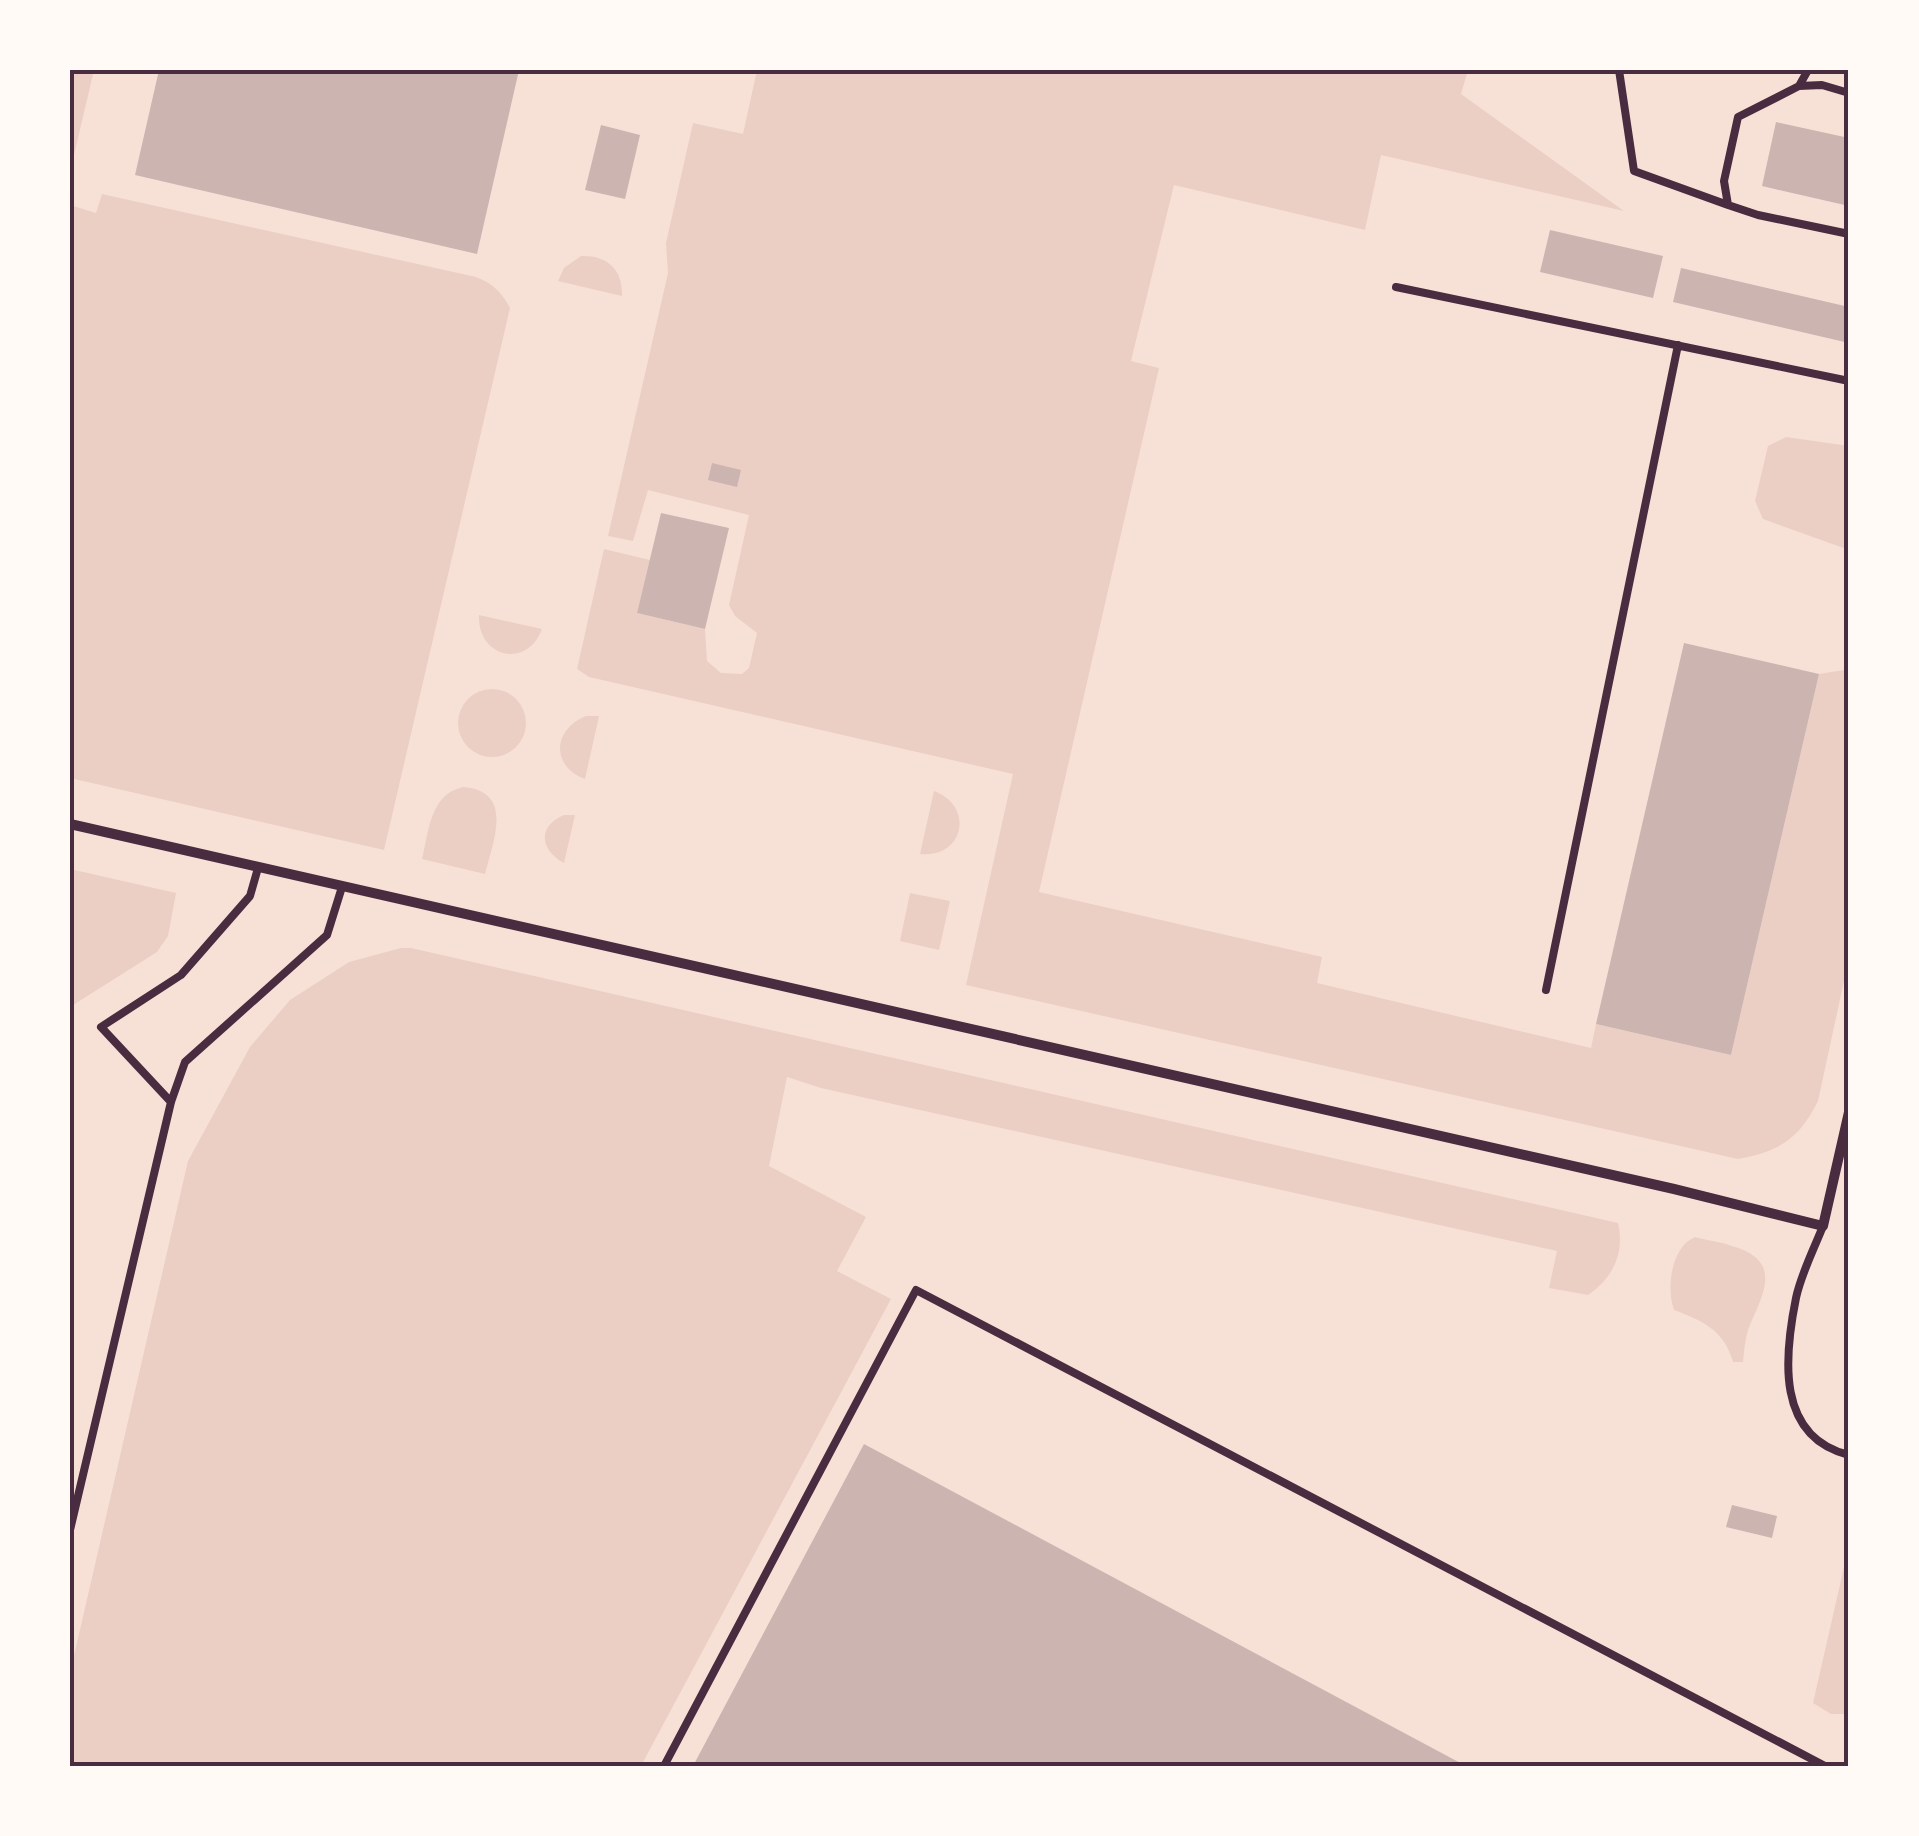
<svg xmlns="http://www.w3.org/2000/svg" width="1919" height="1836" viewBox="0 0 1919 1836" font-family="'Varela Round',sans-serif">
<style>
.green{fill:#ebcfc5}
.building{fill:#ccb4b1}
.lines{fill:none;stroke-linecap:round;stroke-linejoin:round}
.service{stroke:#4a2c40;stroke-width:8}
.minor{stroke:#4a2c40;stroke-width:10}
.neatline{fill:none;stroke:#4a2c40;stroke-width:4}
</style>
<rect width="100%" height="100%" fill="#f7e1d7"/>
<path class="green" d="M70 70H94L70 172Z
M757 70H1468L1461 94 1624 211 1381 155 1365 230 1174 185 1131 361 1159 368 1039 892 1322 957 1317 983 1591 1048 1596 1024 1731 1055 1819 674 1844 670 1849 655V958L1818 1101C1799 1139 1780 1151 1738 1159L966 985 1013 774 589 677 577 669 604 549 650 560 637 613 705 629 707 661 721 673 742 674 749 668 757 633 735 616 729 605 749 515 648 490 633 541 608 536 668 273 666 243 693 123 743 134Z
M102 194 476 277C493 283 502 293 510 308L384 850 70 778V205L96 213Z
M581 256C607 255 623 269 622 296L558 281 564 268Z
M1786 437 1849 446V550L1763 519 1755 501 1768 446Z
M479 615 542 629C527 670 477 657 479 615Z
M458 723a34 34 0 1 1 68 0a34 34 0 1 1-68 0Z
M586 716H599L585 779C550 766 553 729 586 716Z
M463 787C515 791 493 841 485 874L422 859C429 831 430 794 463 787Z
M934 791C975 806 964 859 920 854Z
M564 815H575L564 863C540 850 537 826 564 815Z
M70 869 176 893 168 936 157 952 70 1007Z
M910 893 950 901 939 950 900 941Z
M401 948H411L1618 1223C1625 1253 1613 1278 1588 1295L1549 1288 1557 1251 821 1088 787 1077 769 1166 866 1217 837 1271 891 1299 641 1766H70V1673L188 1161 250 1047 290 1000 349 962Z
M1695 1237C1710 1241 1727 1243 1741 1249 1784 1266 1759 1301 1748 1330 1745 1341 1744 1351 1743 1362H1733C1724 1330 1703 1321 1674 1310 1666 1288 1671 1247 1695 1237Z
M1849 1545V1714H1831L1813 1703Z"/>
<path class="building" d="M159 70H519L477 254 135 175Z
M1776 122 1849 138V206L1762 186Z
M601 125 640 135 625 199 585 190Z
M1550 230 1663 256 1653 298 1540 272Z
M1681 268 1849 307V343L1673 302Z
M712 463 741 470 737 487 708 480Z
M661 513 729 528 705 629 637 613Z
M1684 643 1819 674 1731 1055 1596 1024Z
M864 1444 1466 1766H693Z
M1732 1505 1777 1516 1772 1538 1726 1527Z"/>
<g class="lines">
<path class="service" d="M1619 70 1634 171 1728 205
M1808 70 1799 86 1738 117 1724 181 1728 205 1758 215 1849 234
M1799 86 1822 85 1849 93
M1396 287 1849 381
M1546 990 1678 345
M171 1102 101 1027 181 975 250 896 258 868
M1823 1226C1814 1249 1801 1274 1796 1298 1784 1357 1776 1437 1849 1455
M70 1530 171 1102 185 1062 327 935 342 887
M664 1766 916 1290 1825 1766"/>
<path class="minor" d="M70 824 1674 1189 1823 1226 1849 1112"/>
</g>
<rect width="1919" height="1836" fill="none" stroke="#fffaf5" stroke-width="145"/>
<rect x="72" y="72" width="1774" height="1692" class="neatline"/>
</svg>
